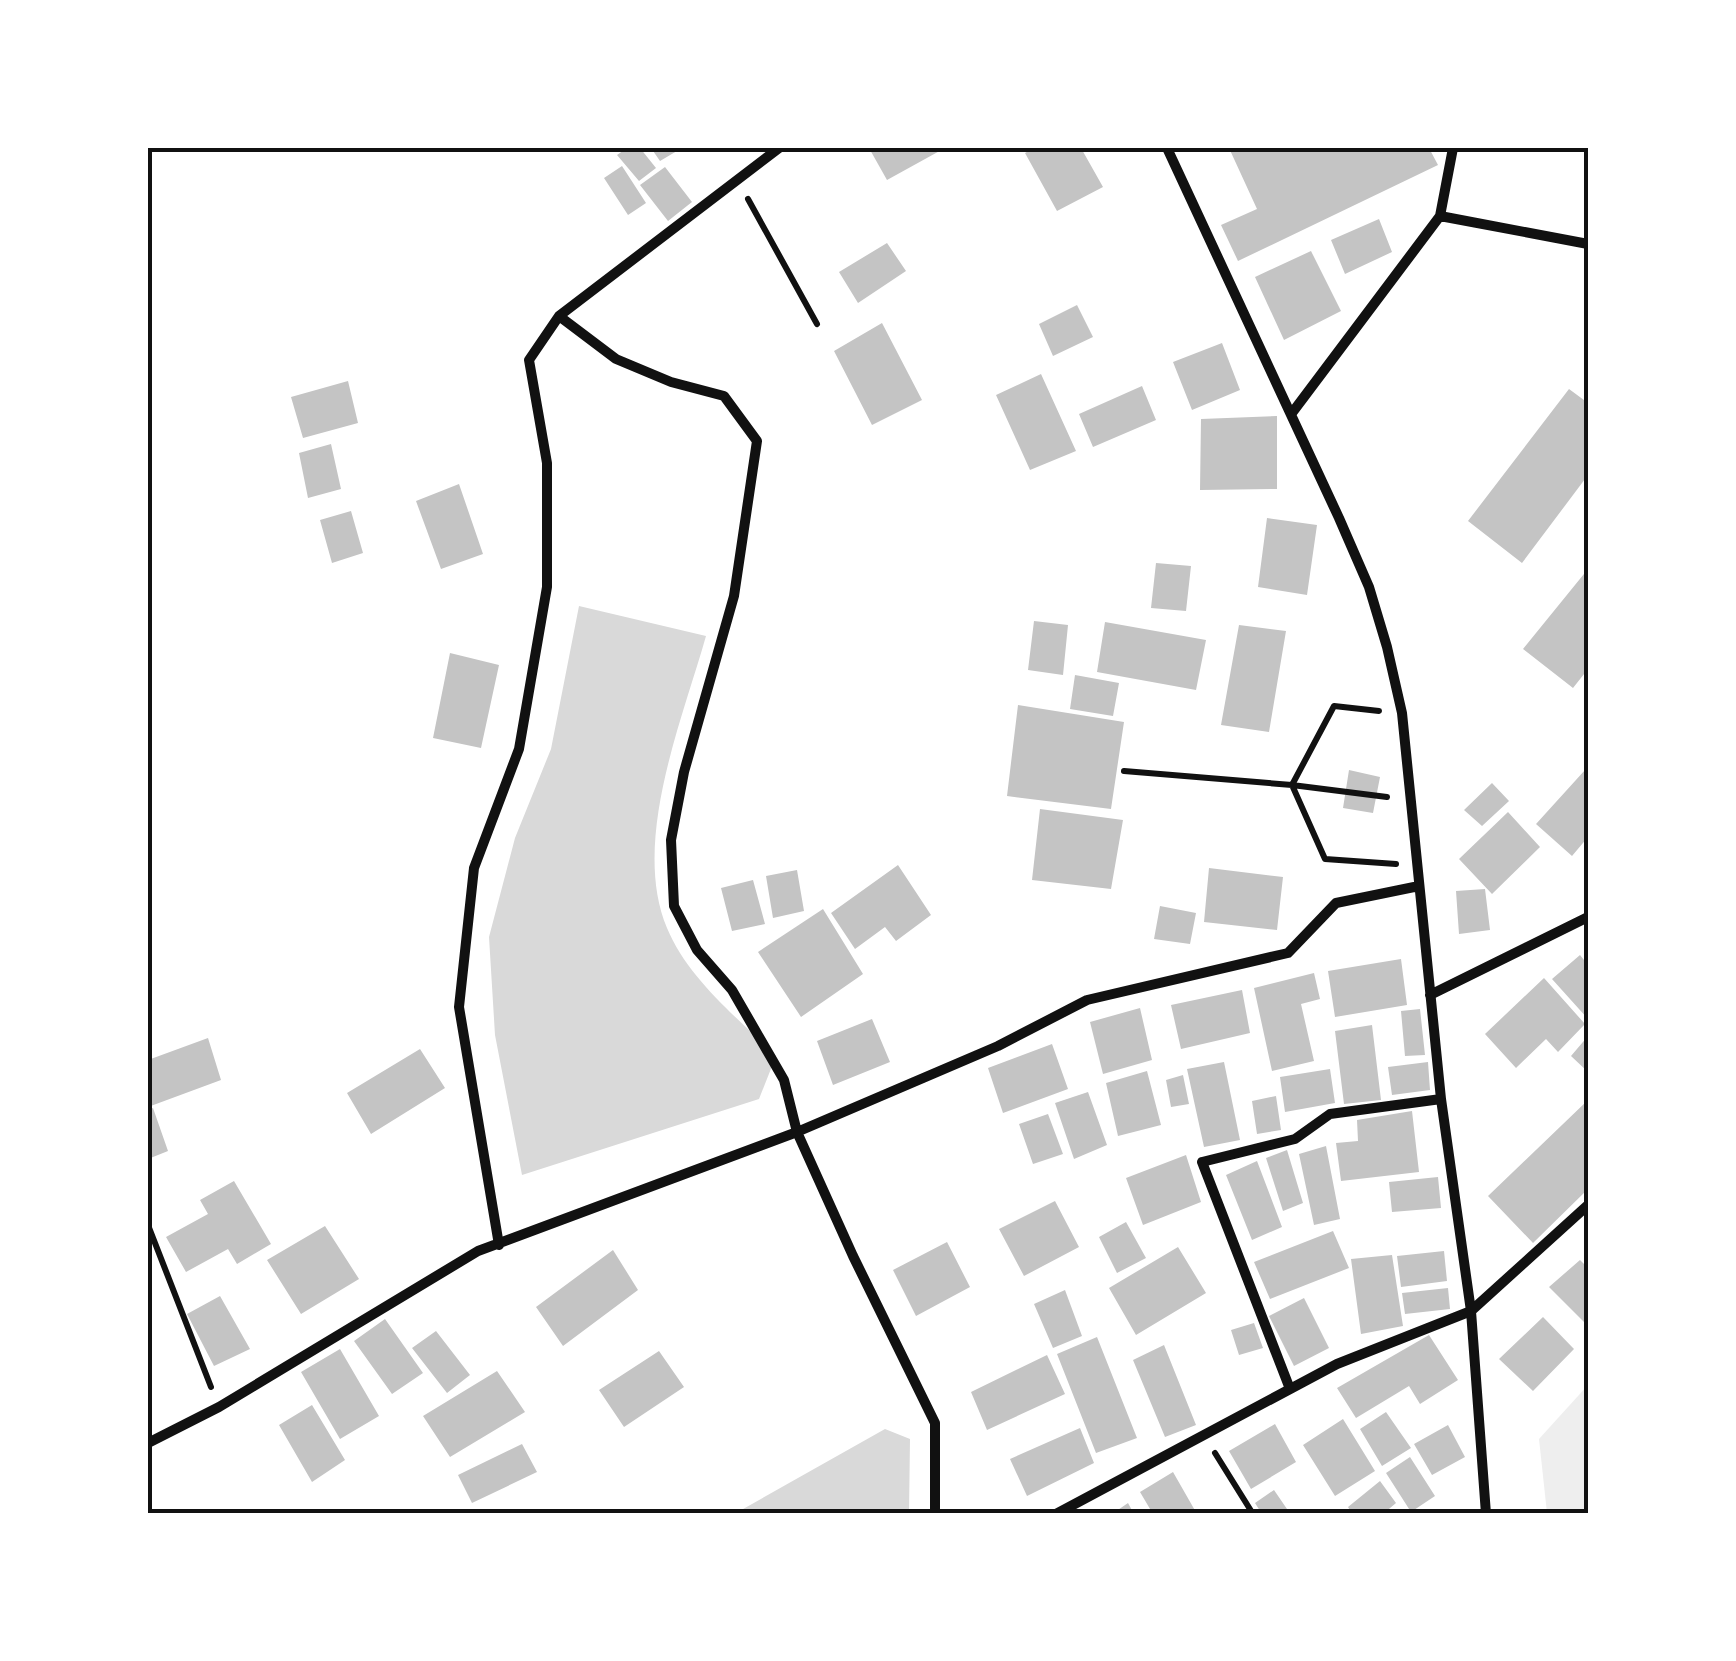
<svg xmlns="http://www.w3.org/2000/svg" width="1736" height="1661" viewBox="0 0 1736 1661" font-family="Overpass,sans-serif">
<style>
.green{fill:#eee}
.water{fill:#d9d9d9}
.building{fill:#c4c4c4}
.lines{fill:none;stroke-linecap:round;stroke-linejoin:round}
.path{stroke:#111;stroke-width:6}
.minor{stroke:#111;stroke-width:10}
.neatline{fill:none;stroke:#111;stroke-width:4}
</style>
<rect width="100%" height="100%" fill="#fff"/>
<path class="green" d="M1588 1385V1513H1547L1539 1439Z"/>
<path class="water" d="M579 606 706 636C682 721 631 842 667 928 688 979 738 1018 776 1056L759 1099 522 1175 495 1035 489 937 515 838 551 749Z
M885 1429 910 1439 909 1513H736Z"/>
<path class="building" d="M627 148H640L656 168 639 181 617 155Z
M651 148H682L660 161Z
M869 148H945L887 180Z
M1034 148H1081L1103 187 1057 211 1025 153Z
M1229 148H1429L1438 165 1238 261 1221 225 1257 209Z
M622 166 646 203 628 215 604 178Z
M665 167 692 202 668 221 640 185Z
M1379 219 1392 252 1345 274 1331 240Z
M887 243 906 271 858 303 839 272Z
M1311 251 1341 311 1284 340 1255 277Z
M1077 305 1093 337 1053 356 1039 324Z
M882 323 922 400 872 425 834 351Z
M1222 343 1240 390 1192 410 1173 362Z
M1041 374 1076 451 1030 470 996 395Z
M348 381 358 423 303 438 291 397Z
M1142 386 1156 420 1093 447 1079 414Z
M1569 389 1588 403V475L1522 563 1468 521Z
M1277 416V489L1200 490 1201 419Z
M331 444 341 489 308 498 299 453Z
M459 484 483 554 441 569 416 501Z
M351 511 363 553 332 563 320 520Z
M1267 518 1317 525 1307 595 1258 587Z
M1156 563 1191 566 1186 611 1151 608Z
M1588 569V669L1573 688 1523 649Z
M1034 621 1068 625 1063 675 1028 670Z
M1105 622 1206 640 1196 690 1097 672Z
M1239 625 1286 631 1269 732 1221 725Z
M450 653 499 665 481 748 433 738Z
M1075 675 1119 683 1113 716 1070 709Z
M1018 705 1124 722 1111 809 1007 796Z
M1349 770 1380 777 1373 813 1343 808Z
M1585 770 1588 774V837L1572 856 1536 824Z
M1492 783 1509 801 1482 826 1464 810Z
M1040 809 1123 820 1111 889 1032 880Z
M1508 812 1540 847 1492 894 1459 859Z
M898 865 931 915 896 941 885 927 855 949 831 913Z
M1209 868 1283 877 1277 930 1204 922Z
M797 870 804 911 773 918 766 876Z
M753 880 765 924 732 931 721 888Z
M1485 889 1490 930 1459 934 1456 891Z
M1160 906 1196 913 1190 944 1154 939Z
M823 909 863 974 801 1017 758 952Z
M1580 955 1588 965V1019L1552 979Z
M1401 959 1407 1005 1335 1017 1328 971Z
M1314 973 1320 999 1301 1004 1314 1061 1272 1071 1254 988Z
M1544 978 1585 1024 1558 1052 1546 1039 1516 1068 1485 1034Z
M1242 990 1250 1033 1181 1049 1171 1005Z
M1140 1008 1152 1060 1103 1074 1090 1022Z
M1420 1009 1425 1055 1405 1056 1401 1011Z
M872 1019 890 1062 833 1085 817 1041Z
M1372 1025 1381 1100 1344 1104 1335 1031Z
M1588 1036V1072L1571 1056Z
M208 1038 221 1080 148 1107V1060Z
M1052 1044 1068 1089 1003 1113 988 1068Z
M420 1049 445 1088 371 1134 347 1093Z
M1224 1062 1240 1140 1204 1147 1187 1069Z
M1428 1062 1430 1090 1392 1095 1388 1067Z
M1330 1069 1335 1103 1285 1112 1280 1077Z
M1147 1071 1161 1125 1118 1136 1106 1083Z
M1183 1075 1189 1104 1171 1107 1166 1080Z
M1088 1092 1107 1145 1074 1159 1055 1103Z
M1276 1096 1281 1130 1257 1134 1252 1101Z
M1588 1100V1189L1533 1243 1488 1196Z
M153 1108 168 1151 148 1159V1110Z
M1412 1111 1419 1172 1341 1181 1336 1143 1358 1141 1357 1120Z
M1048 1114 1063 1154 1033 1164 1019 1124Z
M1326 1146 1340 1219 1314 1225 1299 1154Z
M1287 1150 1303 1203 1283 1211 1266 1158Z
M1186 1155 1201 1202 1143 1225 1126 1178Z
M1257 1161 1282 1227 1252 1240 1226 1175Z
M1438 1177 1441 1208 1392 1212 1389 1182Z
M234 1181 271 1244 237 1264 228 1249 186 1272 166 1237 208 1214 200 1200Z
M1055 1201 1079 1247 1024 1276 999 1229Z
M1126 1222 1146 1258 1117 1273 1099 1237Z
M325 1226 359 1279 301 1314 267 1260Z
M1333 1231 1349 1268 1270 1299 1254 1262Z
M947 1242 970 1287 916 1316 893 1270Z
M1178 1247 1206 1293 1136 1335 1109 1288Z
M613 1250 638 1290 563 1346 536 1307Z
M1444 1251 1447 1281 1401 1287 1397 1256Z
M1392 1255 1403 1326 1361 1334 1351 1259Z
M1580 1260 1588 1268V1326L1549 1287Z
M1448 1288 1450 1309 1405 1314 1402 1293Z
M1065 1290 1082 1336 1053 1348 1034 1304Z
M220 1296 250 1349 214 1366 187 1314Z
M1304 1298 1329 1348 1294 1366 1269 1316Z
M1543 1317 1574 1349 1533 1391 1499 1359Z
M385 1319 423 1373 392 1394 354 1341Z
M1254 1323 1263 1348 1239 1355 1231 1330Z
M436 1331 470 1375 447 1393 412 1348Z
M1429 1335 1458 1380 1420 1404 1409 1386 1356 1418 1337 1388Z
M1097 1337 1137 1438 1096 1453 1057 1354Z
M1164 1345 1196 1425 1165 1437 1133 1360Z
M340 1349 379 1416 340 1439 301 1372Z
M659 1351 684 1387 624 1427 599 1390Z
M1047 1355 1065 1394 987 1430 971 1392Z
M497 1371 525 1412 450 1457 423 1416Z
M312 1405 345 1460 312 1482 279 1425Z
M1386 1412 1411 1448 1382 1466 1360 1429Z
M1343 1419 1375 1471 1335 1496 1303 1445Z
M1275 1424 1296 1462 1251 1489 1229 1451Z
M1448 1425 1465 1457 1432 1475 1414 1444Z
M1080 1428 1094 1463 1027 1496 1010 1459Z
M522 1444 537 1472 472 1503 458 1475Z
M1410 1457 1435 1496 1411 1512 1386 1473Z
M1173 1472 1197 1514H1153L1140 1492Z
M1380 1481 1396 1503 1383 1514H1352L1348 1507Z
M1274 1490 1287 1509 1279 1514H1262L1255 1503Z
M1128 1503 1134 1514H1112Z"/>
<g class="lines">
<path class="path" d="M748 199 817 324
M1379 711 1334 706 1292 785 1325 859 1396 864
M1124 771 1292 785 1387 797
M148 1225 211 1387
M1215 1453 1253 1514"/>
<path class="minor" d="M1167 148 1339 518 1369 587 1387 647 1402 713 1441 1099 1471 1311 1486 1514
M1440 216 1588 244
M559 316 616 359 671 382 724 396 757 441 734 596 684 772 671 840 674 906 697 950 732 990 784 1080 797 1132 998 1046 1087 1000 1288 953 1336 903 1419 886
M1292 413 1440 216 1453 148
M1430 995 1588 917
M499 1245 459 1007 474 868 519 749 547 587V463L529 360 559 316 779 148
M1290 1389 1202 1162 1295 1139 1330 1114 1441 1099
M148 1443 219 1407 478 1251 797 1132 853 1256 935 1423V1514
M1056 1514 1337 1364 1471 1311 1588 1205"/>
</g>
<rect width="1736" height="1661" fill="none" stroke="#ffffff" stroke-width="300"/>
<rect x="150" y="150" width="1436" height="1361" class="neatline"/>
</svg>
